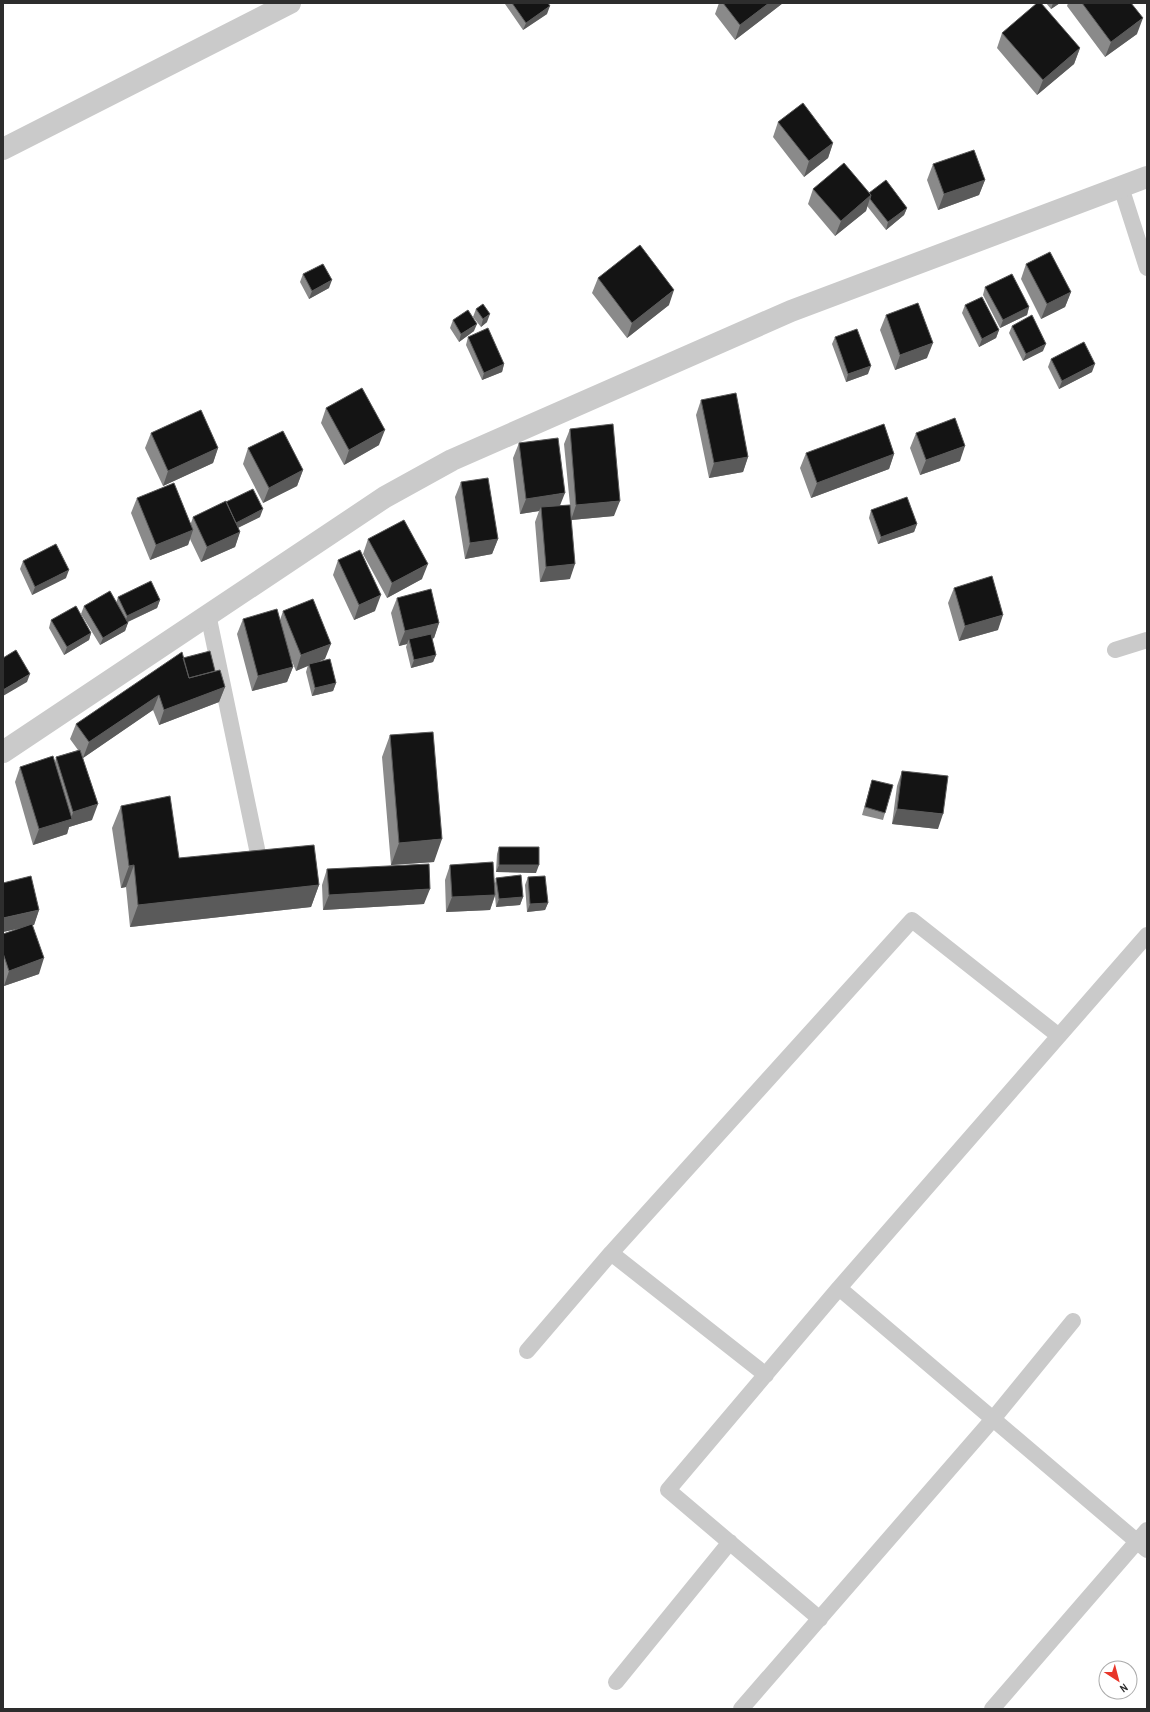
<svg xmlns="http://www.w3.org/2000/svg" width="1150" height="1712" viewBox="0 0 1150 1712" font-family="'Archivo Narrow',sans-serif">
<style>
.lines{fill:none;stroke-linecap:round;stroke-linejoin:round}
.service{stroke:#cacaca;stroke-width:16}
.minor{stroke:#cacaca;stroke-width:22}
.wall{fill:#8a8a8a}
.shaded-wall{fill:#5a5a5a}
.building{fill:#141414;stroke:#5a5a5a}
</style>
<rect width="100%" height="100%" fill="#fff"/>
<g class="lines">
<path class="service" d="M1121 187 1147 268
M208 614 257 849
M1115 650 1147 640
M1147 935 839 1288 1147 1550
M611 1253 912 920 1059 1036
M527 1351 611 1253 766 1375
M820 1619 668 1490 839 1288
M616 1682 730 1542
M741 1709 993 1419 1073 1321
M992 1709 1147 1530"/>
<path class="minor" d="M3 149 290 3
M3 752 385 497 452 460 791 311 1147 177"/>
</g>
<path class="wall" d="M505 3H548L547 14 523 30 505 4Z
M719 3H783L735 40 715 14Z
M1046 3H1060L1051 9Z
M1068 3H1131L1137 34 1105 57 1067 6Z
M1002 33 1080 48 1074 64 1037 95 997 48Z
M778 122 833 143 828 158 804 177 773 137Z
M933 164 985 180 979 195 938 210 927 180Z
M813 189 869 193 907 208 904 215 886 230 867 206 866 211 835 236 808 204Z
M1026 264 1071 292 1065 307 1041 319 1021 279Z
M303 274 329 288 309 299 300 282Z
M598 278 669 305 627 338 592 293Z
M985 287 1029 307 1027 315 1000 328 983 295Z
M965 305 999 330 996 338 979 347 962 313Z
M476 309 487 322 481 327 473 317Z
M886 315 927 358 895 370 880 330Z
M453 320 474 331 459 342 450 328Z
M1012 326 1043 351 1023 361 1009 333Z
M468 337 504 364 502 372 482 380 466 345Z
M835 337 868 374 846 382 832 344Z
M1051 359 1092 372 1059 389 1048 367Z
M701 400 748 457 743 472 709 478 696 415Z
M326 408 379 445 344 465 321 423Z
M570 429 614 516 571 520 570 579 540 582 535 522 539 511 520 514 513 458 519 443 560 505H570L564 444Z
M151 433 218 448 213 463 163 486 145 448Z
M916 433 960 461 920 475 910 448Z
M248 448 303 470 297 486 263 503 243 464Z
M806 453 894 454 889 469 811 498 800 468Z
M461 482 498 539 492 554 465 559 455 497Z
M137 498 191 523 193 517 226 502 260 517 238 528 240 532 235 547 201 562 190 539 188 545 150 560 131 513Z
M871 510 917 524 914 532 878 544 869 518Z
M368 539 422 579 387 598 363 554Z
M338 560 375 611 354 620 333 575Z
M23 561 66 578 32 595 20 569Z
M954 588 998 630 959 641 948 603Z
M118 597 160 600 157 608 128 622 125 631 100 645 81 614 84 606 116 603Z
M397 598 439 623 434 638 432 639 436 655 433 662 411 668 406 647 407 644 399 646 391 613Z
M283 611 325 659 316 662 336 683 333 691 312 696 306 672 308 665 296 671 291 659 293 667 287 682 252 691 237 634 243 619 280 620Z
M51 620 91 633 89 640 64 655 49 628Z
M183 658 215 671 225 687 219 702 159 725 153 710 83 758 92 820 69 827 67 834 33 845 15 782 20 767 55 762 56 757 78 750 70 739 76 724Z
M390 735 434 862 391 865 382 757Z
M902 771 938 829 892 824 897 786Z
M872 780 885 813 883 820 862 815Z
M121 806 179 858 319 885 311 907 130 927 126 887 121 888 112 828Z
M499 847 536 873 496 872 497 854Z
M450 865 495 883 496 878 523 897 520 905 496 907 495 896 490 910 446 912 445 880Z
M327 869 424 904 323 910 322 885Z
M528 877 548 903 545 910 527 912 525 885Z
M39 910 34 925H32L39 974 4 986 3 983V934L22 928 3 932Z"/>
<path class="shaded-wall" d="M769 3H783L735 40 740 25Z
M1053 3H1060L1051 9Z
M550 6 547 14 523 30 526 23Z
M1143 18 1137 34 1105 57 1111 42Z
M1080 48 1074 64 1037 95 1043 80Z
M833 143 828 158 804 177 809 161Z
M985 180 979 195 938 210 944 194Z
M871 195 866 211 835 236 841 221Z
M907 208 904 215 886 230 888 222Z
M332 280 329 288 309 299 312 291Z
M674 290 669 305 627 338 632 323Z
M1071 292 1065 307 1041 319 1047 304Z
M1029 307 1027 315 1000 328 1003 320Z
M490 314 487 322 481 327 483 319Z
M477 324 474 331 459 342 461 334Z
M999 330 996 338 979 347 982 339Z
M933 343 927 358 895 370 900 355Z
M1046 344 1043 351 1023 361 1026 354Z
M504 364 502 372 482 380 484 373Z
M1095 364 1092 372 1059 389 1062 381Z
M871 366 868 374 846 382 848 374Z
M385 430 379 445 344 465 349 450Z
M965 446 960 461 920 475 926 460Z
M218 448 213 463 163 486 168 471Z
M894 454 889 469 811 498 817 483Z
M748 457 743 472 709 478 714 463Z
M303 470 297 486 263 503 269 488Z
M565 493 559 508 541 507 539 511 520 514 526 499Z
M620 501 614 516 571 520 576 505Z
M263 509 260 517 231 531 233 524Z
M917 524 914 532 878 544 881 537Z
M193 530 188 545 150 560 156 545Z
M240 532 235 547 201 562 207 547Z
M498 539 492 554 465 559 470 543Z
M428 564 422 579 387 598 392 583Z
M575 564 570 579 540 582 546 567Z
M69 570 66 578 32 595 35 587Z
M381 595 375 611 354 620 359 605Z
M160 600 157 608 125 623 127 616Z
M1003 615 998 630 959 641 965 626Z
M128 623 125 631 100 645 103 638Z
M439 623 434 638 410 644 409 639 407 644 399 646 405 631Z
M91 633 89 640 64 655 67 647Z
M331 644 325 659 296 671 301 655Z
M436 655 433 662 411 668 414 660Z
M293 667 287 682 252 691 258 676Z
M30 674 27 682 3 696V690Z
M336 683 333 691 312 696 315 688Z
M225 687 219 702 159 725 164 710Z
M159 695 153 710 83 758 89 742Z
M98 804 92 820 69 827 67 834 33 845 39 829 71 819 73 812Z
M897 809 943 814 938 829 892 824Z
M442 839 434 862 391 865 399 843Z
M134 865 126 887 121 888 129 866Z
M499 865H539L536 873 496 872Z
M319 885 311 907 130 927 138 905Z
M430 889 424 904 323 910 329 895Z
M495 895 490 910 446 912 452 897Z
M523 897 520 905 496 907 499 899Z
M548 903 545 910 527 912 530 904Z
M39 910 34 925 3 932V918Z
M44 958 39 974 4 986 9 971Z"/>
<path class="building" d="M512 3H548L550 6 526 23Z
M723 3H769L740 25Z
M1037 3H1041L1080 48 1043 80 1002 33Z
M1082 3H1131L1143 18 1111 42Z
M803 103 833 143 809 161 778 122Z
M974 150 985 180 944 194 933 164Z
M844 163 871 195 841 221 813 189Z
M886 180 907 208 888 222 870 199 871 195 869 193Z
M640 245 674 290 632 323 598 278Z
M1050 252 1071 292 1047 304 1026 264Z
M323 264 332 280 312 291 303 274Z
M1012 274 1029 307 1003 320 985 287Z
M982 297 999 330 982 339 965 305Z
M918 303 933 343 900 355 886 315Z
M483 304 490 314 483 319 476 309Z
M468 310 477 324 461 334 453 320Z
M1032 315 1046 344 1026 354 1012 326Z
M488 328 504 364 484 373 468 337Z
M857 329 871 366 848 374 835 337Z
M1084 342 1095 364 1062 381 1051 359Z
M362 388 385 430 349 450 326 408Z
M736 393 748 457 714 463 701 400Z
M201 410 218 448 168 471 151 433Z
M955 418 965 446 926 460 916 433Z
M613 424 620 501 576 505 570 429Z
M884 424 894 454 817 483 806 453Z
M283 431 303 470 269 488 248 448Z
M558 438 565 493 526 499 519 443Z
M488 478 498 539 470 543 461 482Z
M174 483 193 530 156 545 137 498Z
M253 489 263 509 236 523 226 502Z
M907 497 917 524 881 537 871 510Z
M226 501 240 532 207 547 193 517Z
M570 505 575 564 546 567 541 507Z
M404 520 428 564 392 583 368 539Z
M56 544 69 570 35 587 23 561Z
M360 550 381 595 359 605 338 560Z
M992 576 1003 615 965 626 954 588Z
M151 581 160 600 127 616 118 597Z
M431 589 439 623 405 631 397 598Z
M110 591 128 623 103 638 84 606Z
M313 599 331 644 301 655 283 611Z
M76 606 91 633 67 647 51 620Z
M277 609 293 667 258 676 243 619Z
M431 634 436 655 414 660 409 639Z
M16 650 30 674 3 690V658Z
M210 651 215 671 189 678 183 658Z
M182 652 189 678 220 670 225 687 164 710 159 695 89 742 76 724Z
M330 659 336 683 315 688 309 664Z
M433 732 442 839 399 843 390 735Z
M80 750 98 804 73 812 56 757Z
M53 756 72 819 39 829 20 767Z
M902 771 948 776 943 814 897 809Z
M872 780 893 785 885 813 865 807Z
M170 796 179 858 314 845 319 885 138 905 134 865 129 866 121 806Z
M499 847H539V865H499Z
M493 862 495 895 452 897 450 865Z
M429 864 430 889 329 895 327 869Z
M521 875 523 897 499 899 496 878Z
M31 876 39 910 3 918V883Z
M545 876 548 903 530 904 528 877Z
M32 924 44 958 9 971 3 953V934Z"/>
<rect width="1150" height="1712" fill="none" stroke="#2d2d2d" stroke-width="8"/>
<g transform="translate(1118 1680) rotate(144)"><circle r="19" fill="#ffffff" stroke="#ababab"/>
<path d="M0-3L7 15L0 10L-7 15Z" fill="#e8372a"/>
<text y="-6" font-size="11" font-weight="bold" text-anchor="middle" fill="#2d2d2d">N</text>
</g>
</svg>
